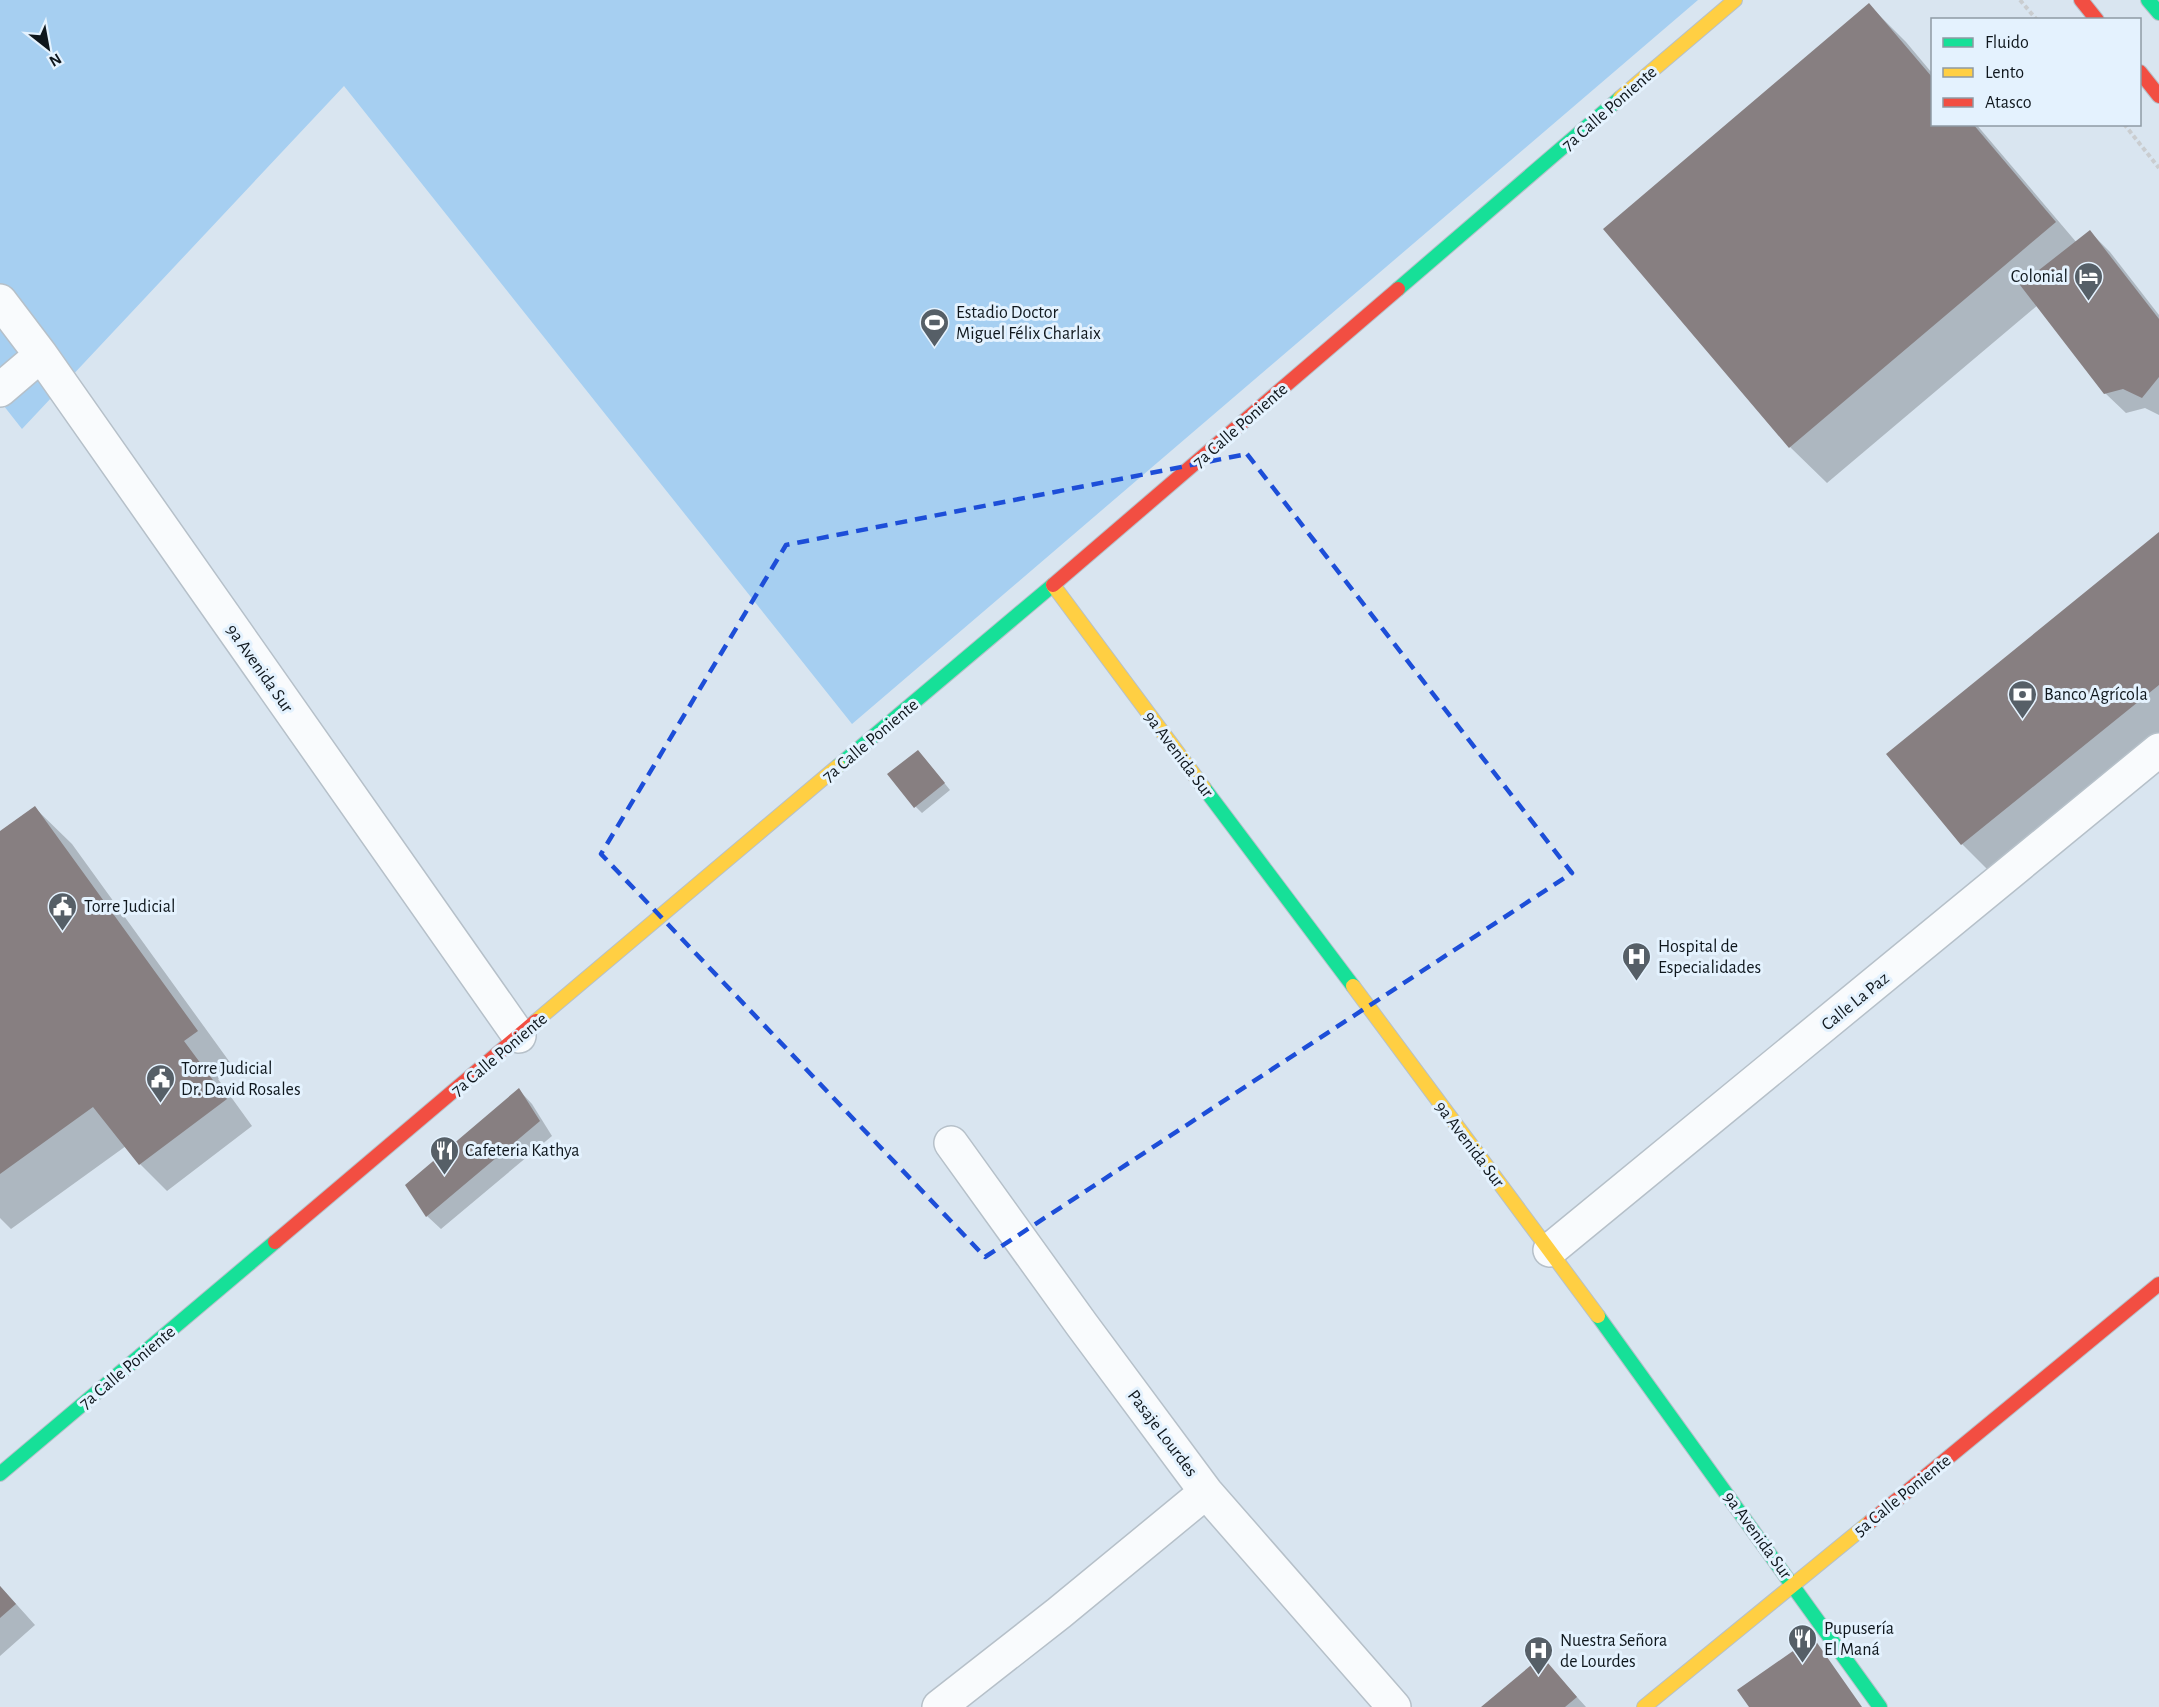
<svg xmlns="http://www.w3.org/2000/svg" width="2159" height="1707" viewBox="0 0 2159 1707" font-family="'Alegreya Sans',sans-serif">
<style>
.green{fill:#a6cff1}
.shadow{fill:#0003}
.building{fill:#877f81}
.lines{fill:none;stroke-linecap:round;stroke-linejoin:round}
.street-casing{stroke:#b6c0c9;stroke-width:36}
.fast-casing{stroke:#b6c0c9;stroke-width:16}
.slow-casing{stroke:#b6c0c9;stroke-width:16}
.jam-casing{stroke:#b6c0c9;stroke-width:16}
.path{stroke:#cacdd0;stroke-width:4;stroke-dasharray:4.5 3;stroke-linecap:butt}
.street{stroke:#f9fbfd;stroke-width:33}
.fast{stroke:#16e098;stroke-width:14}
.slow{stroke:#ffcf43;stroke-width:14}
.jam{stroke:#f24e42;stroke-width:14}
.marked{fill:none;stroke:#1d4ed8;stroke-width:4.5;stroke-dasharray:12 8;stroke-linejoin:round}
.labels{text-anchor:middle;stroke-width:6;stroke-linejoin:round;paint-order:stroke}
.street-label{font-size:18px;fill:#0f171d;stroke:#e4f2fe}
.poi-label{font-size:18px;fill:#0f171d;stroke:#e4f2fe;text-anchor:start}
</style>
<rect width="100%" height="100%" fill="#d9e5f0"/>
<path class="green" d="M0 0H1698L852 724 344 86 22 429 0 401Z"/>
<path class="shadow" d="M1869 5 1906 42 1932 73V124H1976L2077 243 2090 232 2110 252 2159 315V415L2145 408 2126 413 2105 393 2038 305 1827 483 1790 447Z
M2159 534V733L1989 871 1962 844 1888 754Z
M924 758 950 790 922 813 915 806Z
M35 808 72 844 234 1068 218 1079 252 1126 167 1191 140 1164 126 1146 11 1229 0 1218V833Z
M519 1090 532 1104 552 1136 441 1229 427 1216Z
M0 1586 35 1625 0 1656Z
M1542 1658 1586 1707H1484Z"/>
<path class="building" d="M1869 3 1932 77V124H1973L2056 222 1789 448 1603 229Z
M2090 230 2159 319V377L2142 398 2123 389 2104 394 2020 285Z
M2159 532V685L1961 845 1886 754Z
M918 750 945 783 914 808 887 774Z
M35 806 198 1031 184 1041 227 1099 139 1165 93 1107 0 1174V831Z
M519 1088 540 1121 426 1217 405 1185Z
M0 1586 16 1604 0 1618Z
M1813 1637 1862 1707H1749L1737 1690Z
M1542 1656 1577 1697 1565 1707H1481Z"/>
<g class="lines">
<defs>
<path id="street" d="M0 301 41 355 519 1036
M0 390 41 355
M951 1143 1082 1325 1206 1492 1394 1707
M1550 1250 2159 750
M939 1707 1059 1613 1206 1492"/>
<path id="fast" d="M2148 0 2159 13
M1398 289 1620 98
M838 766 1053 585
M1204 788 1353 986
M1598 1316 1880 1707
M0 1474 275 1242"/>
<path id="slow" d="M1620 98 1735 0
M1053 585 1204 788
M1353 986 1598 1316
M536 1021 838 766
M1644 1707 1870 1522"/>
<path id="jam" d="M2081 0 2097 20
M2140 72 2159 96
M1053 585 1398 289
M275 1242 536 1021
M1870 1522 2159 1284"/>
</defs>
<use href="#street" class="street-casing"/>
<use href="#fast" class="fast-casing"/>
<use href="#slow" class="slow-casing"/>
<use href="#jam" class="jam-casing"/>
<path class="path" d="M2020 0 2037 20
M2124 124 2159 168"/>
<use href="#street" class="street"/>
<use href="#fast" class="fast"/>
<use href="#slow" class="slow"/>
<use href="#jam" class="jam"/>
</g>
<path class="marked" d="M1247 454 1572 873 985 1257 601 854 786 545Z"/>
<defs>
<symbol id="hotel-pin" viewBox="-11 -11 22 30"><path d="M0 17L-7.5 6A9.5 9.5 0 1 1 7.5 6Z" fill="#565f67" stroke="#e4f2fe"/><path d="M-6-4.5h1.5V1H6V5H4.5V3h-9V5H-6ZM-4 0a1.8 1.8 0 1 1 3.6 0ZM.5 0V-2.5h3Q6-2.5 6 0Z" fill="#fff"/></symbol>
<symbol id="stadium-pin" viewBox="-11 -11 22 30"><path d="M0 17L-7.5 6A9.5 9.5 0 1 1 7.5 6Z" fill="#565f67" stroke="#e4f2fe"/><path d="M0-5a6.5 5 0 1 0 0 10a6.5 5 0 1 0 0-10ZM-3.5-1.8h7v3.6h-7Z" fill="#fff"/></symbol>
<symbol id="bank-pin" viewBox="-11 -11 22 30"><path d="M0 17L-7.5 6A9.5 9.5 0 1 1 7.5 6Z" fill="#565f67" stroke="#e4f2fe"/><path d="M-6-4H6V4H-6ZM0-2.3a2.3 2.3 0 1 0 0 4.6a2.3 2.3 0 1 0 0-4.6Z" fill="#fff"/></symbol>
<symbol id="civic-pin" viewBox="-11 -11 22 30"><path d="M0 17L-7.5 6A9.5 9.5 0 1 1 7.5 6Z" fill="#565f67" stroke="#e4f2fe"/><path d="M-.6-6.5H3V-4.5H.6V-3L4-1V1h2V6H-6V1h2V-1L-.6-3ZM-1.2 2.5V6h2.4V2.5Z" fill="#fff"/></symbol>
<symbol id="hospital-pin" viewBox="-11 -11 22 30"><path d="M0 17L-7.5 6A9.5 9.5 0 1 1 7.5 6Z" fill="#565f67" stroke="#e4f2fe"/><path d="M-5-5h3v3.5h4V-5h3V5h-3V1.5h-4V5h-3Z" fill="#fff"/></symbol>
<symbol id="restaurant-pin" viewBox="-11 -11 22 30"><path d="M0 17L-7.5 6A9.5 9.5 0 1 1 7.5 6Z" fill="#565f67" stroke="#e4f2fe"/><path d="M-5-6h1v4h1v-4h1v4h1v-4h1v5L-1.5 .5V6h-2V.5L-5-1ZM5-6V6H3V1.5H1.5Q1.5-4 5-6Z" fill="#fff"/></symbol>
</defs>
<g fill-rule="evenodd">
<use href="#hotel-pin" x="2072" y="260" width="33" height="45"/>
<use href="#stadium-pin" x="918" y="306" width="33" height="45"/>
<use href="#bank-pin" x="2006" y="678" width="33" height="45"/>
<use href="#civic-pin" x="46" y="890" width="33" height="45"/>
<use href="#hospital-pin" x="1620" y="940" width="33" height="45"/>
<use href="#civic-pin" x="144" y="1062" width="33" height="45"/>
<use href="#restaurant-pin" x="428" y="1134" width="33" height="45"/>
<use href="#restaurant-pin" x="1786" y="1622" width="33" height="45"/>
<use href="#hospital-pin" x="1522" y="1634" width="33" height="45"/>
</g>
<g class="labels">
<g class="street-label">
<text transform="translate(1609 108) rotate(-41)" y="6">7a Calle Poniente</text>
<text transform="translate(1240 425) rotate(-41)" y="6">7a Calle Poniente</text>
<text transform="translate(260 668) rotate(55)" y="6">9a Avenida Sur</text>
<text transform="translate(870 740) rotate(-40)" y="6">7a Calle Poniente</text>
<text transform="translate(1179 754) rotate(53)" y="6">9a Avenida Sur</text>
<text transform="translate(1855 1001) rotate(-39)" y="6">Calle La Paz</text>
<text transform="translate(499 1054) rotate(-40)" y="6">7a Calle Poniente</text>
<text transform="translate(1470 1144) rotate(53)" y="6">9a Avenida Sur</text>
<text transform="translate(127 1367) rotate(-40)" y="6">7a Calle Poniente</text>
<text transform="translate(1163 1433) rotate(53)" y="6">Pasaje Lourdes</text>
<text transform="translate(1902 1495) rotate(-39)" y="6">5a Calle Poniente</text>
<text transform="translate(1758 1535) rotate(54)" y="6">9a Avenida Sur</text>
</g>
<g class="poi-label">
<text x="2068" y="282" text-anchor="end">Colonial</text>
<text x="956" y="318">Estadio Doctor<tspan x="956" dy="21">Miguel Félix Charlaix</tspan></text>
<text x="2044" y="700">Banco Agrícola</text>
<text x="84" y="912">Torre Judicial</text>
<text x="1658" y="952">Hospital de<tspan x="1658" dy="21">Especialidades</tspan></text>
<text x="181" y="1074">Torre Judicial<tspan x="181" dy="21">Dr. David Rosales</tspan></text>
<text x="465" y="1156">Cafeteria Kathya</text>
<text x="1824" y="1634">Pupusería<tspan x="1824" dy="21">El Maná</tspan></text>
<text x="1560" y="1646">Nuestra Señora<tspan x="1560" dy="21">de Lourdes</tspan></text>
</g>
</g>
<rect x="1931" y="18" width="210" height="108" fill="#e4f2fe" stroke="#8f9aa4" stroke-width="1.5"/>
<rect x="1943" y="38" width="30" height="9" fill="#16e098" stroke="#8f9aa4" stroke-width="1.5"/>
<text x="1985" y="48" font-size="18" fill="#0f171d">Fluido</text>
<rect x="1943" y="68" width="30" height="9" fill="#ffcf43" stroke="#8f9aa4" stroke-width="1.5"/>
<text x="1985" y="78" font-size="18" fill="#0f171d">Lento</text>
<rect x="1943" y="98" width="30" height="9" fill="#f24e42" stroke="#8f9aa4" stroke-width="1.5"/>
<text x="1985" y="108" font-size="18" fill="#0f171d">Atasco</text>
<g transform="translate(48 48) rotate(149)" stroke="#e4f2fe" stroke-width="4.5" paint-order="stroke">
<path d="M0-4.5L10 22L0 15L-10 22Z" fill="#0f171d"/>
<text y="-9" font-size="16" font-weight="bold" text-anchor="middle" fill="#0f171d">N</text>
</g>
</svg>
